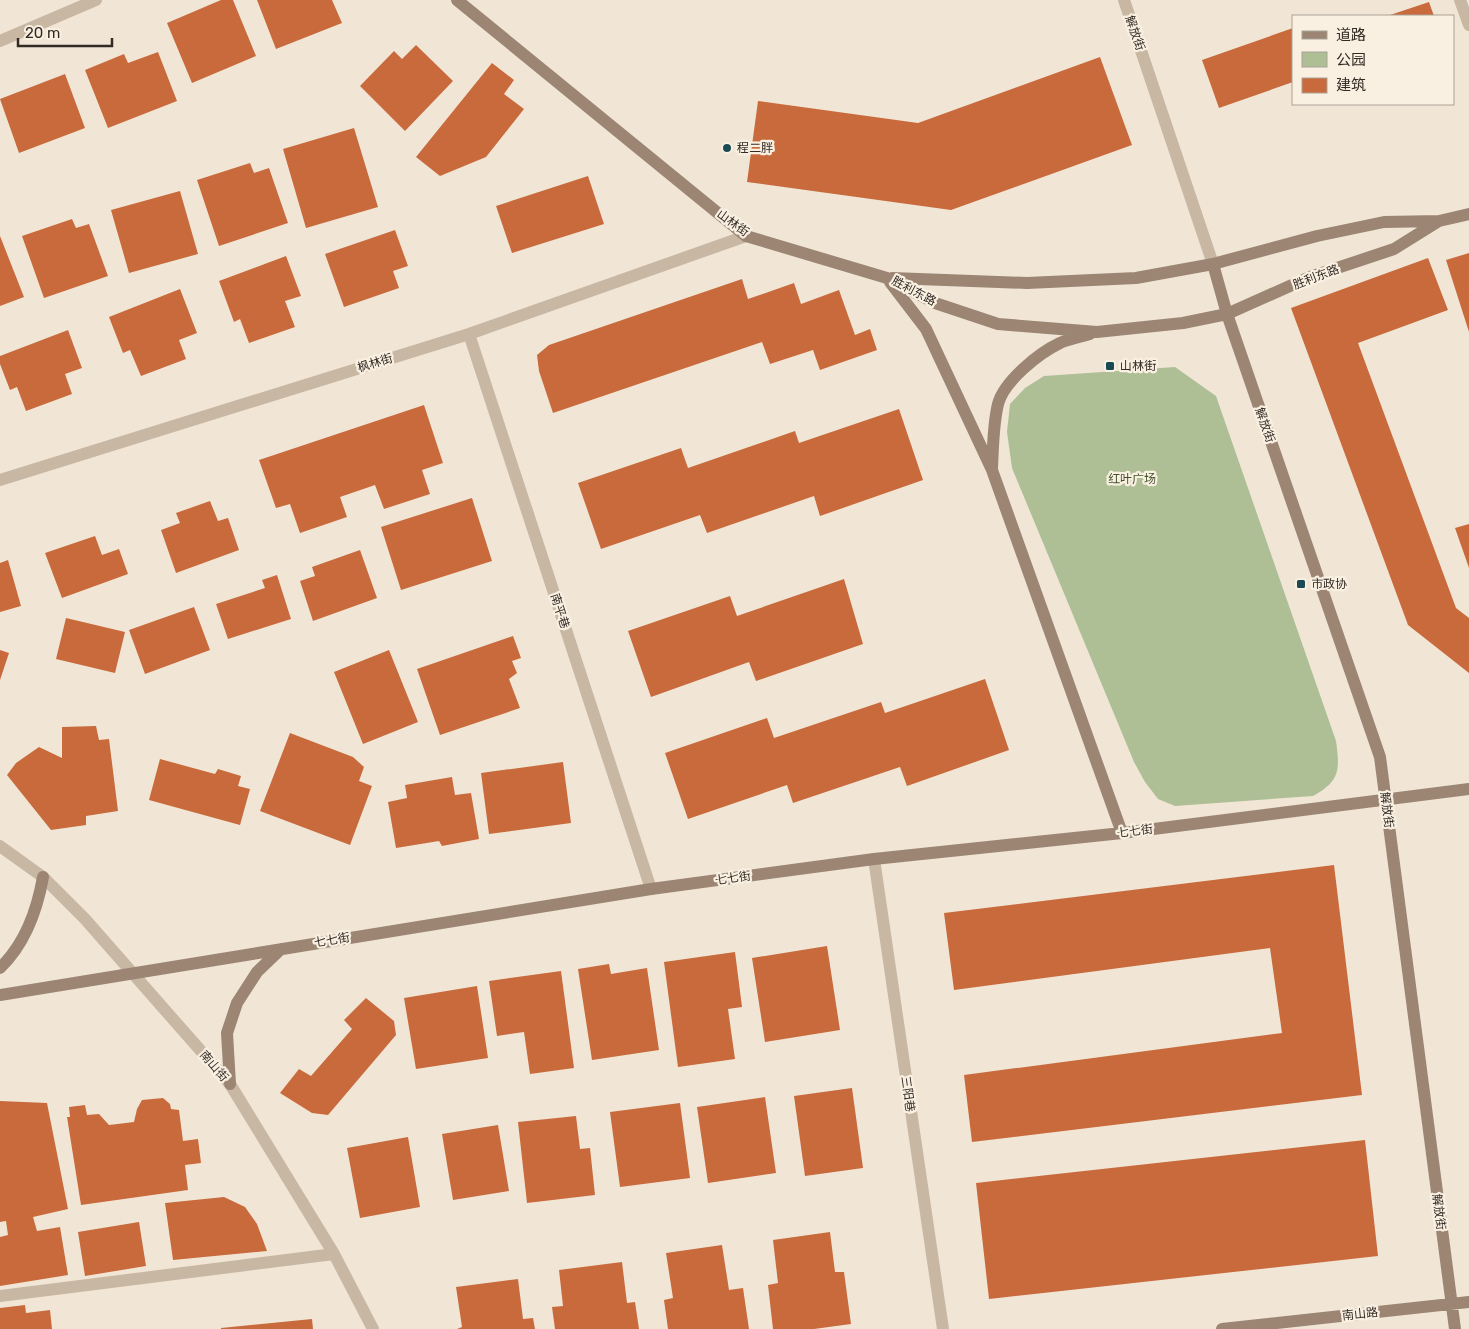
<svg xmlns="http://www.w3.org/2000/svg" width="1469" height="1329" viewBox="0 0 1469 1329" font-family="Rubik,'Noto Sans SC',sans-serif">
<style>
.green{fill:#aebf96}
.building{fill:#c86a3c}
.lines{fill:none;stroke-linecap:round;stroke-linejoin:round}
.street{stroke:#c8b7a2;stroke-width:12}
.secondary{stroke:#9c8673;stroke-width:12}
.poi-dot{fill:#1a4b54;stroke:#f9f0e2;stroke-width:2}
.labels{text-anchor:middle;stroke-width:4.5;stroke-linejoin:round;paint-order:stroke}
.street-label{font-size:12px;fill:#332a24;stroke:#f9f0e2}
.poi-label{font-size:12px;fill:#332a24;stroke:#f9f0e2;text-anchor:start}
.park-label{font-size:12px;fill:#3f5128;stroke:#f9f0e2}
</style>
<rect width="100%" height="100%" fill="#f1e6d6"/>
<path class="green" d="M1175 367 1216 396 1336 741C1340 770 1340 781 1313 796L1175 806 1158 799 1145 782 1134 762 1012 468 1007 432 1010 404 1025 388 1044 376Z"/>
<path class="building" d="M221 0H233L256 56 192 83 167 23Z
M257 0H332L342 23 276 49Z
M1429 2 1434 16H1387Z
M1293 28V82L1219 108 1202 60Z
M416 45 453 81 405 131 360 86 394 51 402 59Z
M158 52 177 101 108 128 85 70 124 54 128 63Z
M1100 57 1132 145 951 210 747 182 758 101 918 123Z
M492 63 514 80 504 94 524 109 486 157 440 176 416 157Z
M65 74 85 128 19 153 0 99Z
M354 128 378 207 306 228 283 149Z
M250 163 254 173 269 168 288 223 219 246 197 180Z
M588 176 604 224 512 253 496 206Z
M180 191 198 254 129 273 111 210Z
M72 219 76 228 89 224 108 276 44 298 22 236Z
M395 230 408 266 393 271 399 288 344 307 325 254Z
M0 236 24 297 0 306Z
M1469 253V332L1446 260Z
M286 256 301 296 285 301 295 327 249 343 240 319 234 322 219 281Z
M1428 258 1448 310 1358 343 1456 608 1469 618V673L1408 625 1291 308Z
M742 279 748 299 794 283 801 304 839 290 855 335 870 329 877 350 820 370 813 350 770 364 762 342 553 413 539 371 537 355 549 345Z
M180 289 197 333 179 340 186 359 141 376 130 350 123 353 109 317Z
M68 330 82 368 65 374 72 394 26 411 17 387 10 390 0 364V356Z
M424 405 443 463 422 470 430 494 384 509 375 485 340 497 347 517 300 533 290 504 276 508 259 460Z
M899 409 923 480 820 516 814 496 707 533 700 515 601 549 578 483 681 448 688 468 795 431 799 443Z
M472 498 492 561 401 590 381 527Z
M210 501 218 521 228 518 239 550 176 573 161 530 180 523 176 513Z
M1469 524V568L1455 528Z
M95 536 102 555 119 549 128 574 62 598 45 553Z
M360 550 377 598 313 621 300 581 315 576 312 567Z
M8 560 21 606 0 612V563Z
M277 575 291 619 228 639 216 604 265 588 262 580Z
M844 579 863 644 756 681 749 662 651 697 628 631 730 596 737 616Z
M194 607 210 650 145 674 129 630Z
M66 618 125 632 115 673 56 659Z
M513 636 521 658 512 661 517 673 509 679 520 708 440 735 417 669Z
M0 650 9 653 0 680Z
M389 650 418 722 363 744 334 672Z
M985 679 1009 750 907 786 900 767 793 803 787 785 688 819 665 753 767 718 774 738 881 702 885 713Z
M96 726 99 740 109 739 118 811 86 816V825L51 830 7 775 16 763 39 747 62 758V727Z
M290 733 353 757 364 767 359 781 372 786 350 845 260 811Z
M160 759 215 774 218 769 241 776 238 786 250 789 240 825 149 800Z
M563 762 571 823 489 834 481 773Z
M452 777 455 795 471 793 479 839 442 846 439 841 396 848 388 802 407 798 405 785Z
M1334 865 1362 1095 972 1142 964 1075 1282 1033 1270 948 954 990 944 913Z
M827 946 840 1030 765 1042 752 958Z
M735 952 742 1007 728 1009 735 1059 678 1067 664 962Z
M609 964 611 974 647 968 659 1050 592 1060 578 969Z
M561 971 574 1068 530 1074 524 1032 497 1036 489 981Z
M477 986 488 1058 416 1069 404 998Z
M366 998 394 1021 396 1035 328 1115 312 1113 280 1093 299 1069 311 1076 352 1029 344 1020Z
M852 1088 863 1168 805 1176 794 1096Z
M765 1097 776 1173 708 1183 697 1107Z
M163 1098 170 1104 171 1109 179 1110 183 1141 198 1139 201 1163 185 1165 188 1190 81 1205 67 1117H70L69 1107 85 1105 87 1115 99 1114 109 1125 134 1122 137 1109 142 1100Z
M0 1101 47 1103 68 1209 33 1217 37 1231 60 1227 68 1275 0 1286V1237L8 1235 6 1221 0 1222Z
M680 1103 690 1178 620 1187 610 1112Z
M576 1116 580 1149 590 1148 595 1195 527 1203 518 1122Z
M498 1125 509 1191 453 1200 442 1134Z
M408 1137 420 1207 360 1218 347 1148Z
M1365 1140 1378 1256 989 1299 976 1183Z
M224 1197 245 1207 257 1224 267 1251 173 1260 165 1203Z
M139 1222 146 1266 85 1276 78 1232Z
M830 1232 835 1272H844L851 1324 814 1329H773L768 1285 778 1283 773 1240Z
M722 1245 729 1290 743 1288 749 1329H668L664 1300 673 1298 666 1253Z
M622 1262 627 1303 635 1302 639 1329H555L552 1307 563 1306 559 1270Z
M518 1279 523 1319 533 1318 535 1329H457L462 1327 456 1287Z
M25 1305 26 1313 50 1310 52 1329H0V1308Z
M312 1319 313 1329H221V1328Z"/>
<g class="lines">
<path class="street" d="M1124 0 1213 264
M1460 0 1469 25
M0 41 96 0
M469 334 651 889
M0 480 469 334 746 236
M0 846 43 877 85 919 230 1084 334 1254 373 1329
M874 859 943 1329
M0 1296 334 1254"/>
<path class="secondary" d="M457 0 746 236 887 278 935 303 998 324 1097 332 1183 323 1227 314 1310 277 1394 249 1439 221
M1213 264 1227 314 1380 757 1455 1329
M892 278 1027 283 1136 278 1213 264 1317 236 1384 222 1439 221 1469 214
M890 282 926 329 992 470 1122 833
M992 469C993 447 993 425 998 404 1004 381 1039 353 1060 343 1069 339 1080 337 1090 334
M0 968C25 944 37 911 43 877
M0 995 651 889 874 859 1122 833 1469 789
M230 1084 227 1033 237 1003 257 972 281 949
M1222 1329 1469 1302"/>
</g>
<g class="poi-dot">
<circle cx="727" cy="148" r="5"/>
<rect x="1105" y="361" width="10" height="10" rx="2.5"/>
<rect x="1296" y="579" width="10" height="10" rx="2.5"/>
</g>
<g class="labels">
<g class="street-label">
<text transform="translate(1135 33) rotate(71)" y="4">解放街</text>
<text transform="translate(733 223) rotate(36)" y="4">山林街</text>
<text transform="translate(1316 277) rotate(-21)" y="4">胜利东路</text>
<text transform="translate(914 291) rotate(28)" y="4">胜利东路</text>
<text transform="translate(375 363) rotate(-17)" y="4">枫林街</text>
<text transform="translate(1265 425) rotate(71)" y="4">解放街</text>
<text transform="translate(560 611) rotate(72)" y="4">南平巷</text>
<text transform="translate(1387 810) rotate(83)" y="4">解放街</text>
<text transform="translate(1135 831) rotate(-7)" y="4">七七街</text>
<text transform="translate(733 878) rotate(-8)" y="4">七七街</text>
<text transform="translate(332 940) rotate(-9)" y="4">七七街</text>
<text transform="translate(214 1066) rotate(49)" y="4">南山街</text>
<text transform="translate(908 1094) rotate(82)" y="4">三阳巷</text>
<text transform="translate(1439 1212) rotate(83)" y="4">解放街</text>
<text transform="translate(1360 1314) rotate(-6)" y="4">南山路</text>
</g>
<g class="poi-label">
<text x="737" y="152">程二胖</text>
<text x="1120" y="370">山林街</text>
<text x="1311" y="588">市政协</text>
</g>
<g class="park-label">
<text x="1132" y="483">红叶广场</text>
</g>
</g>
<rect x="1292" y="15" width="162" height="90" fill="#f9f0e2" stroke="#aaa196"/>
<rect x="1302" y="31" width="25" height="8" fill="#9c8673" stroke="#aaa196"/>
<text x="1336" y="40" font-size="15" fill="#332a24">道路</text>
<rect x="1302" y="52" width="25" height="15" fill="#aebf96" stroke="#aaa196"/>
<text x="1336" y="65" font-size="15" fill="#332a24">公园</text>
<rect x="1302" y="78" width="25" height="15" fill="#c86a3c" stroke="#aaa196"/>
<text x="1336" y="90" font-size="15" fill="#332a24">建筑</text>
<path d="M18 38v8h94v-8" fill="none" stroke="#332a24" stroke-width="2.5"/>
<text x="25" y="38" font-size="15" fill="#332a24" stroke="#f9f0e2" stroke-width="4" paint-order="stroke">20 m</text>
</svg>
